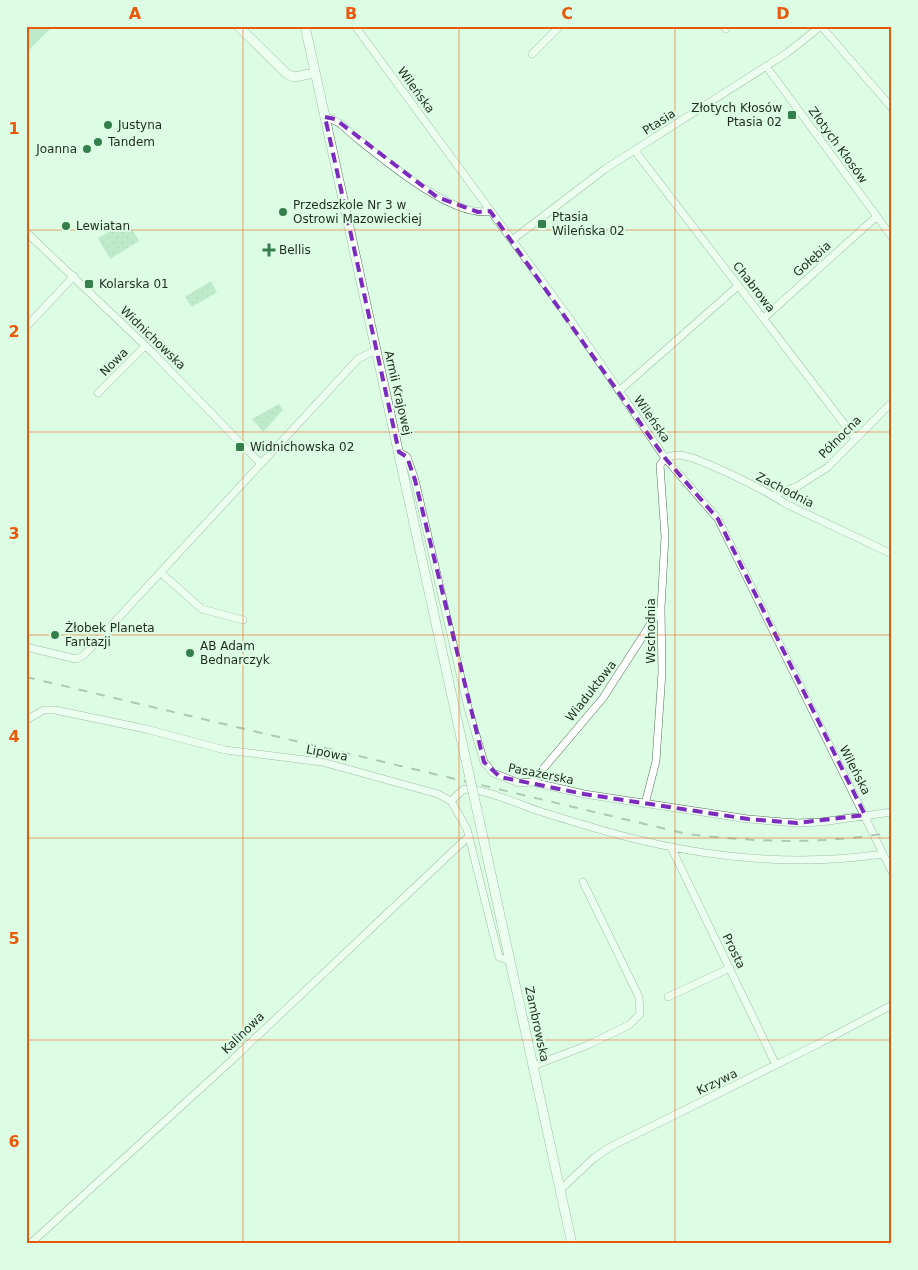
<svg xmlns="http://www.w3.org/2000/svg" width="918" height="1270" viewBox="0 0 918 1270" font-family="'DejaVu Sans',sans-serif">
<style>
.green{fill:url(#green-dots)}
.pitch{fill:#9bd3a8}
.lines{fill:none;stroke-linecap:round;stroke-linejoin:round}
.street-casing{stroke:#53705a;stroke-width:8}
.secondary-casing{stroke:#53705a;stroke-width:10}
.street{stroke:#fff;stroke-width:7}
.secondary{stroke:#fff;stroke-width:9}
.rail{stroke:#748978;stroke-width:2;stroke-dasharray:9 9;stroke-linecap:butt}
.secondary-bridge-casing{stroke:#53705a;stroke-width:10;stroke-linecap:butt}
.secondary-bridge{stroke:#fff;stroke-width:9}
.marked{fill:none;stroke:#7b2cbf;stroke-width:4;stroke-dasharray:10 6;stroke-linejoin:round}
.grid{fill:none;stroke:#e8590c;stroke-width:1;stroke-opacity:0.55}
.poi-dot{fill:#347f4c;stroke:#dcfde3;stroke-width:2}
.labels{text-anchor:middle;stroke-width:4;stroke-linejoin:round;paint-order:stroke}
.street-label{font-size:12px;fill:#1f2b22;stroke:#dcfde3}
.poi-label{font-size:12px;fill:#1f2b22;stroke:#dcfde3;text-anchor:start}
.neatline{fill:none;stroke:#e8590c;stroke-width:2}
.grid-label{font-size:16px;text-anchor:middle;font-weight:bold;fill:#e8590c}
</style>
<defs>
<pattern id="green-dots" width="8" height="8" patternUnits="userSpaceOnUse" patternTransform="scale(1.25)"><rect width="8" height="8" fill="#9bd3a8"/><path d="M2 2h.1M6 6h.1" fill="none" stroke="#85b590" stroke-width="1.8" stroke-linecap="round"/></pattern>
</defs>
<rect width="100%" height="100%" fill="#dcfde3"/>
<path class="green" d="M127 221 139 241 110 259 98 238Z
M211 281 217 292 192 307 185 297Z
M279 404 283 410 263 432 252 419Z"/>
<path class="pitch" d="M26 26H46L50 29 26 53Z"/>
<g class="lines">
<defs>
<path id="street" d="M355 26 570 319 665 458 718 519 892 872
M723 26 726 29
M821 26 892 108
M532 54 560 26
M766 66 892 237
M325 117C340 120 347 131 359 140 387 162 454 219 490 211
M635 151 855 438
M26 232 153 353 261 464
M512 240 605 169 787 53 821 26
M764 318 876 217
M26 327 74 276
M619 391 738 286
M98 393 145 346
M399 452 407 457 415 480 468 708 484 762 493 773 519 783 532 782 584 794 748 819 797 823 821 822 892 812
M665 458C670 456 675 455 681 455 703 459 767 491 786 504L892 554
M774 495 798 486 828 467 892 402
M161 573 202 609 243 620
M26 647 76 659 84 655 358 359 376 350
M26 720 44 710H55L146 729 225 750 322 762 438 794 451 801 467 829 499 957 510 961
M532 782 603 698 661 608
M451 801 464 789C489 790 513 802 536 810 557 817 578 823 598 829 690 856 788 868 883 854
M645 804 656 761 662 672 661 608 665 537 660 465 665 458
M671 847 776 1065
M668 997 730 968
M533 1066 588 1045 629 1025 640 1014 639 997 583 882
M560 1190 594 1158 610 1147 820 1043 892 1005
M30 1244 231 1061 469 836"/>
<path id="secondary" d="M238 26 287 74 294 77 315 73
M305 26 467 765
M477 810 572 1244"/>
</defs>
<use href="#street" class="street-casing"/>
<use href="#secondary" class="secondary-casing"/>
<use href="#street" class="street"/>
<use href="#secondary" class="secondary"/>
<path class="rail" d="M26 677 687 834C755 842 824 845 892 832"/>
<defs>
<path id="secondary-bridge" d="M467 765 477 810"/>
</defs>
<use href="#secondary-bridge" class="secondary-bridge-casing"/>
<use href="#secondary-bridge" class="secondary-bridge"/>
</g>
<path d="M0 0H918V1270H0ZM325 117 335 119 437 197 478 212 490 211 665 458 718 519 865 815 797 823 748 819 584 794 500 777 484 762 415 480 407 457 399 452Z" fill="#dcfde3" fill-opacity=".55" fill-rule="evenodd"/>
<path class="marked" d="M325 117 335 119 437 197 478 212 490 211 665 458 718 519 865 815 797 823 748 819 584 794 500 777 484 762 415 480 407 457 399 452Z"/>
<path class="grid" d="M243 26V1244M459 26V1244M675 26V1244M26 230H892M26 432H892M26 635H892M26 838H892M26 1040H892"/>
<g class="poi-dot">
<rect x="787" y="110" width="10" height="10" rx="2.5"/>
<circle cx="108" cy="125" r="5"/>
<circle cx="98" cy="142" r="5"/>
<circle cx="87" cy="149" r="5"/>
<circle cx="283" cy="212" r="5"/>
<rect x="537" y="219" width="10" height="10" rx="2.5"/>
<circle cx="66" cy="226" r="5"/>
<path d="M266.5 242.5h5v5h5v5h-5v5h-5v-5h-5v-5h5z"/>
<rect x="84" y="279" width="10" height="10" rx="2.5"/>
<rect x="235" y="442" width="10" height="10" rx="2.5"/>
<circle cx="55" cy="635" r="5"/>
<circle cx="190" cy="653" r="5"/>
</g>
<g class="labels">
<g class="street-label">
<text transform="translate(416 90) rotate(54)" y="4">Wileńska</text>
<text transform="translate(659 122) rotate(-33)" y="4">Ptasia</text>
<text transform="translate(838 145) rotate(54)" y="4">Złotych Kłosów</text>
<text transform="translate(812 259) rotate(-42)" y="4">Gołębia</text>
<text transform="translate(754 287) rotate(52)" y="4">Chabrowa</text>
<text transform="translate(153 338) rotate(44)" y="4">Widnichowska</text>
<text transform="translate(114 362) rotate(-45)" y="4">Nowa</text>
<text transform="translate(398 393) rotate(77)" y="4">Armii Krajowej</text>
<text transform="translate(652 419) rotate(55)" y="4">Wileńska</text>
<text transform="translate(840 437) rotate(-45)" y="4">Północna</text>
<text transform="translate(785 490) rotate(27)" y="4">Zachodnia</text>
<text transform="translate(651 631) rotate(-90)" y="4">Wschodnia</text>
<text transform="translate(591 691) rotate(-52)" y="4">Wiaduktowa</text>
<text transform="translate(327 753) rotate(11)" y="4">Lipowa</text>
<text transform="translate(855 770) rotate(63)" y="4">Wileńska</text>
<text transform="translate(541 774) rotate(11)" y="4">Pasażerska</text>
<text transform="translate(734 951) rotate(64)" y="4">Prosta</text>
<text transform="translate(537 1024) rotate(78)" y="4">Zambrowska</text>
<text transform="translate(243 1033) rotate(-44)" y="4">Kalinowa</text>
<text transform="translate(717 1082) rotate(-26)" y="4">Krzywa</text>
</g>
<g class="poi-label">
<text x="782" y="112" text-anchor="end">Złotych Kłosów<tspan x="782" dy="14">Ptasia 02</tspan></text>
<text x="118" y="129">Justyna</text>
<text x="108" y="146">Tandem</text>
<text x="77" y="153" text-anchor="end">Joanna</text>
<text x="293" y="209">Przedszkole Nr 3 w<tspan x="293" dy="14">Ostrowi Mazowieckiej</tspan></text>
<text x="552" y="221">Ptasia<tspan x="552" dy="14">Wileńska 02</tspan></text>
<text x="76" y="230">Lewiatan</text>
<text x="279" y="254">Bellis</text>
<text x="99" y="288">Kolarska 01</text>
<text x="250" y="451">Widnichowska 02</text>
<text x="65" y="632">Żłobek Planeta<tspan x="65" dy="14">Fantazji</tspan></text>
<text x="200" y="650">AB Adam<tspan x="200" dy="14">Bednarczyk</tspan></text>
</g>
</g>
<rect width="918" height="1270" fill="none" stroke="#dcfde3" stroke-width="55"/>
<rect x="28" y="28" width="862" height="1214" class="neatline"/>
<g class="grid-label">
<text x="135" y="19">A</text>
<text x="351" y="19">B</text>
<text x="567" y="19">C</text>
<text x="783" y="19">D</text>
<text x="14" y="134">1</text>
<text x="14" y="337">2</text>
<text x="14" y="539">3</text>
<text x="14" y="742">4</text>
<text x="14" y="944">5</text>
<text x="14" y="1147">6</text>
</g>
</svg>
